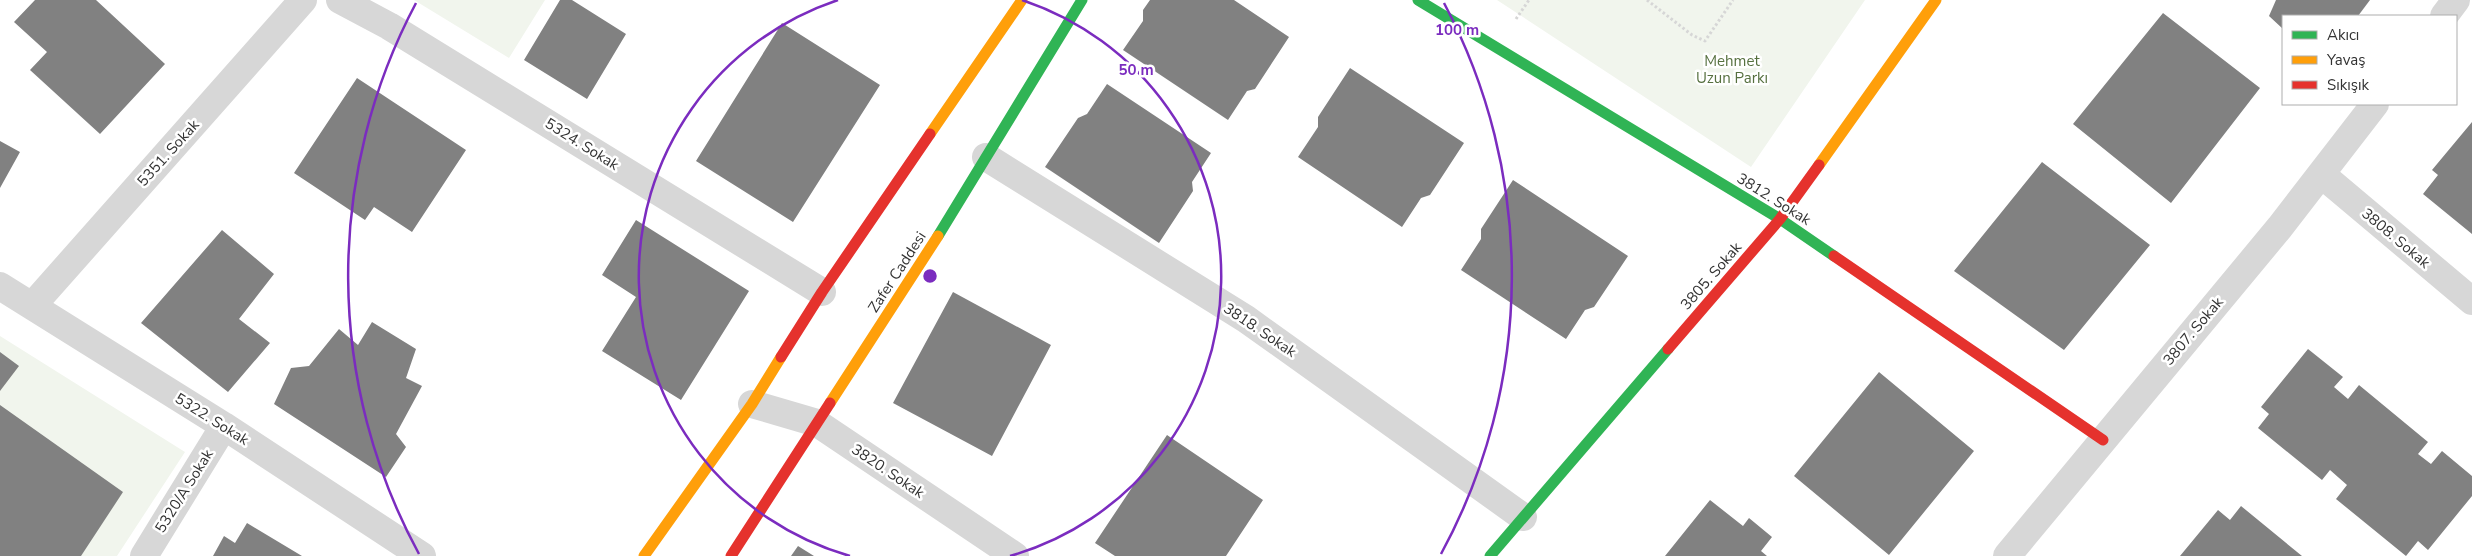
<svg xmlns="http://www.w3.org/2000/svg" width="2472" height="556" viewBox="0 0 2472 556" font-family="'Nunito Sans',sans-serif">
<style>
.green{fill:#f1f5ed}
.building{fill:#818181}
.lines{fill:none;stroke-linecap:round;stroke-linejoin:round}
.path{stroke:#d6d6d6;stroke-width:3;stroke-dasharray:2.5 2.5;stroke-linecap:butt}
.street{stroke:#d7d7d7;stroke-width:28}
.fast{stroke:#30b455;stroke-width:11}
.slow{stroke:#ff9f0a;stroke-width:11}
.jam{stroke:#e5322d;stroke-width:11}
.ring{fill:none;stroke:#7b2cbf;stroke-width:2.5}
.labels{text-anchor:middle;stroke-width:5;stroke-linejoin:round;paint-order:stroke}
.park-label{font-size:15px;fill:#56703f;stroke:#fff}
.street-label{font-size:15px;fill:#333;stroke:#fff}
.centre{fill:#7b2cbf;stroke:#fff;stroke-width:2.5}
.ring-label{font-size:15px;text-anchor:middle;font-weight:bold;fill:#7b2cbf;stroke:#fff;stroke-width:5;stroke-linejoin:round;paint-order:stroke}
</style>
<rect width="100%" height="100%" fill="#fff"/>
<path class="green" d="M414 0H545L509 58Z
M1497 0H1865L1751 167Z
M0 336 185 452 117 556H0Z"/>
<path class="building" d="M35 0H96L165 64 100 134 30 70 47 52 14 22Z
M560 0H572L626 34 587 99 524 60Z
M1150 0H1234L1289 37 1255 89 1247 91 1228 120 1123 50 1143 21V10Z
M2276 0H2370L2358 16H2283V29L2269 16Z
M2163 13 2260 88 2171 203 2073 124Z
M782 23 880 85 793 222 696 161Z
M1350 68 1464 143 1430 195 1421 198 1402 227 1298 157 1318 127V117Z
M357 78 466 150 412 232 374 207 365 220 294 173Z
M1107 84 1211 153 1192 182 1193 191 1159 243 1045 167 1078 118 1087 114Z
M2472 122V234L2423 194 2438 175 2432 170Z
M0 141 20 152 0 188Z
M2042 162 2150 245 2064 350 1954 271Z
M1513 180 1628 256 1594 307 1585 310 1566 339 1461 270 1481 239V229Z
M636 220 749 291 681 400 602 351 636 297 602 275Z
M222 230 274 274 239 319 270 343 228 392 141 323Z
M953 292 1051 345 992 456 893 403Z
M372 322 416 349 406 378 422 386 396 434 406 447 386 477 274 404 291 368 309 366 339 329 358 345Z
M2308 349 2343 377 2334 387 2348 399 2359 385 2428 442 2418 454 2431 464 2442 451 2472 476V496L2428 550 2418 541 2406 556 2336 499 2347 485 2330 470 2322 480 2258 428 2269 414 2261 407Z
M0 352 19 366 0 391Z
M1879 372 1974 451 1889 555 1794 476Z
M0 405 123 492 81 556H0Z
M1167 435 1263 500 1226 556H1115L1095 543Z
M1710 500 1743 526 1749 518 1772 537 1761 551 1767 556H1665Z
M2241 506 2302 556H2180L2218 510 2230 520Z
M247 523 302 556H213L224 536 235 543Z
M798 546 814 556H791Z"/>
<g class="lines">
<path class="path" d="M1647 0 1692 35 1705 41 1733 0
M1516 19 1529 0"/>
<path class="street" d="M340 0 389 26 822 292
M2444 16 2456 0
M986 157 1246 319 1523 517
M2321 174 2472 301
M0 286 224 426 422 556
M32 306 303 0
M752 404 817 423 1015 556
M144 556 224 426
M2007 556 2280 227 2375 104"/>
<path class="fast" d="M1418 0 1780 219 1834 256
M938 236 1082 0
M1490 556 1668 349"/>
<path class="slow" d="M930 134 1022 0
M1819 165 1936 0
M830 403 938 236
M644 556 752 404 781 357"/>
<path class="jam" d="M1834 256 2103 440
M1668 349 1780 219 1819 165
M781 357 822 292 930 134
M731 556 830 403"/>
</g>
<g class="ring">
<path d="M850 556A291 291 0 0 1 838 0M1022 0A291 291 0 0 1 1010 556"/>
<path d="M419 554A582 582 0 0 1 416 3M1444 3A582 582 0 0 1 1441 554"/>
</g>
<g class="labels">
<g class="park-label">
<text x="1732" y="66">Mehmet<tspan x="1732" dy="17">Uzun Parkı</tspan></text>
</g>
<g class="street-label">
<text transform="translate(582 144) rotate(32)" y="5">5324. Sokak</text>
<text transform="translate(168 153) rotate(-48)" y="5">5351. Sokak</text>
<text transform="translate(1774 199) rotate(32)" y="5">3812. Sokak</text>
<text transform="translate(2396 238) rotate(40)" y="5">3808. Sokak</text>
<text transform="translate(897 272) rotate(-57)" y="5">Zafer Caddesi</text>
<text transform="translate(1711 276) rotate(-49)" y="5">3805. Sokak</text>
<text transform="translate(1260 330) rotate(34)" y="5">3818. Sokak</text>
<text transform="translate(2193 331) rotate(-50)" y="5">3807. Sokak</text>
<text transform="translate(212 419) rotate(32)" y="5">5322. Sokak</text>
<text transform="translate(888 471) rotate(34)" y="5">3820. Sokak</text>
<text transform="translate(184 491) rotate(-58)" y="5">5320/A Sokak</text>
</g>
</g>
<circle cx="930" cy="276" r="8" class="centre"/>
<g class="ring-label">
<text x="1457" y="35">100 m</text>
<text x="1136" y="75">50 m</text>
</g>
<rect x="2282" y="15" width="175" height="90" fill="#ffffff" stroke="#adadad"/>
<rect x="2292" y="31" width="25" height="8" fill="#30b455" stroke="#adadad"/>
<text x="2327" y="40" font-size="15" fill="#333333">Akıcı</text>
<rect x="2292" y="56" width="25" height="8" fill="#ff9f0a" stroke="#adadad"/>
<text x="2327" y="65" font-size="15" fill="#333333">Yavaş</text>
<rect x="2292" y="81" width="25" height="8" fill="#e5322d" stroke="#adadad"/>
<text x="2327" y="90" font-size="15" fill="#333333">Sıkışık</text>
</svg>
